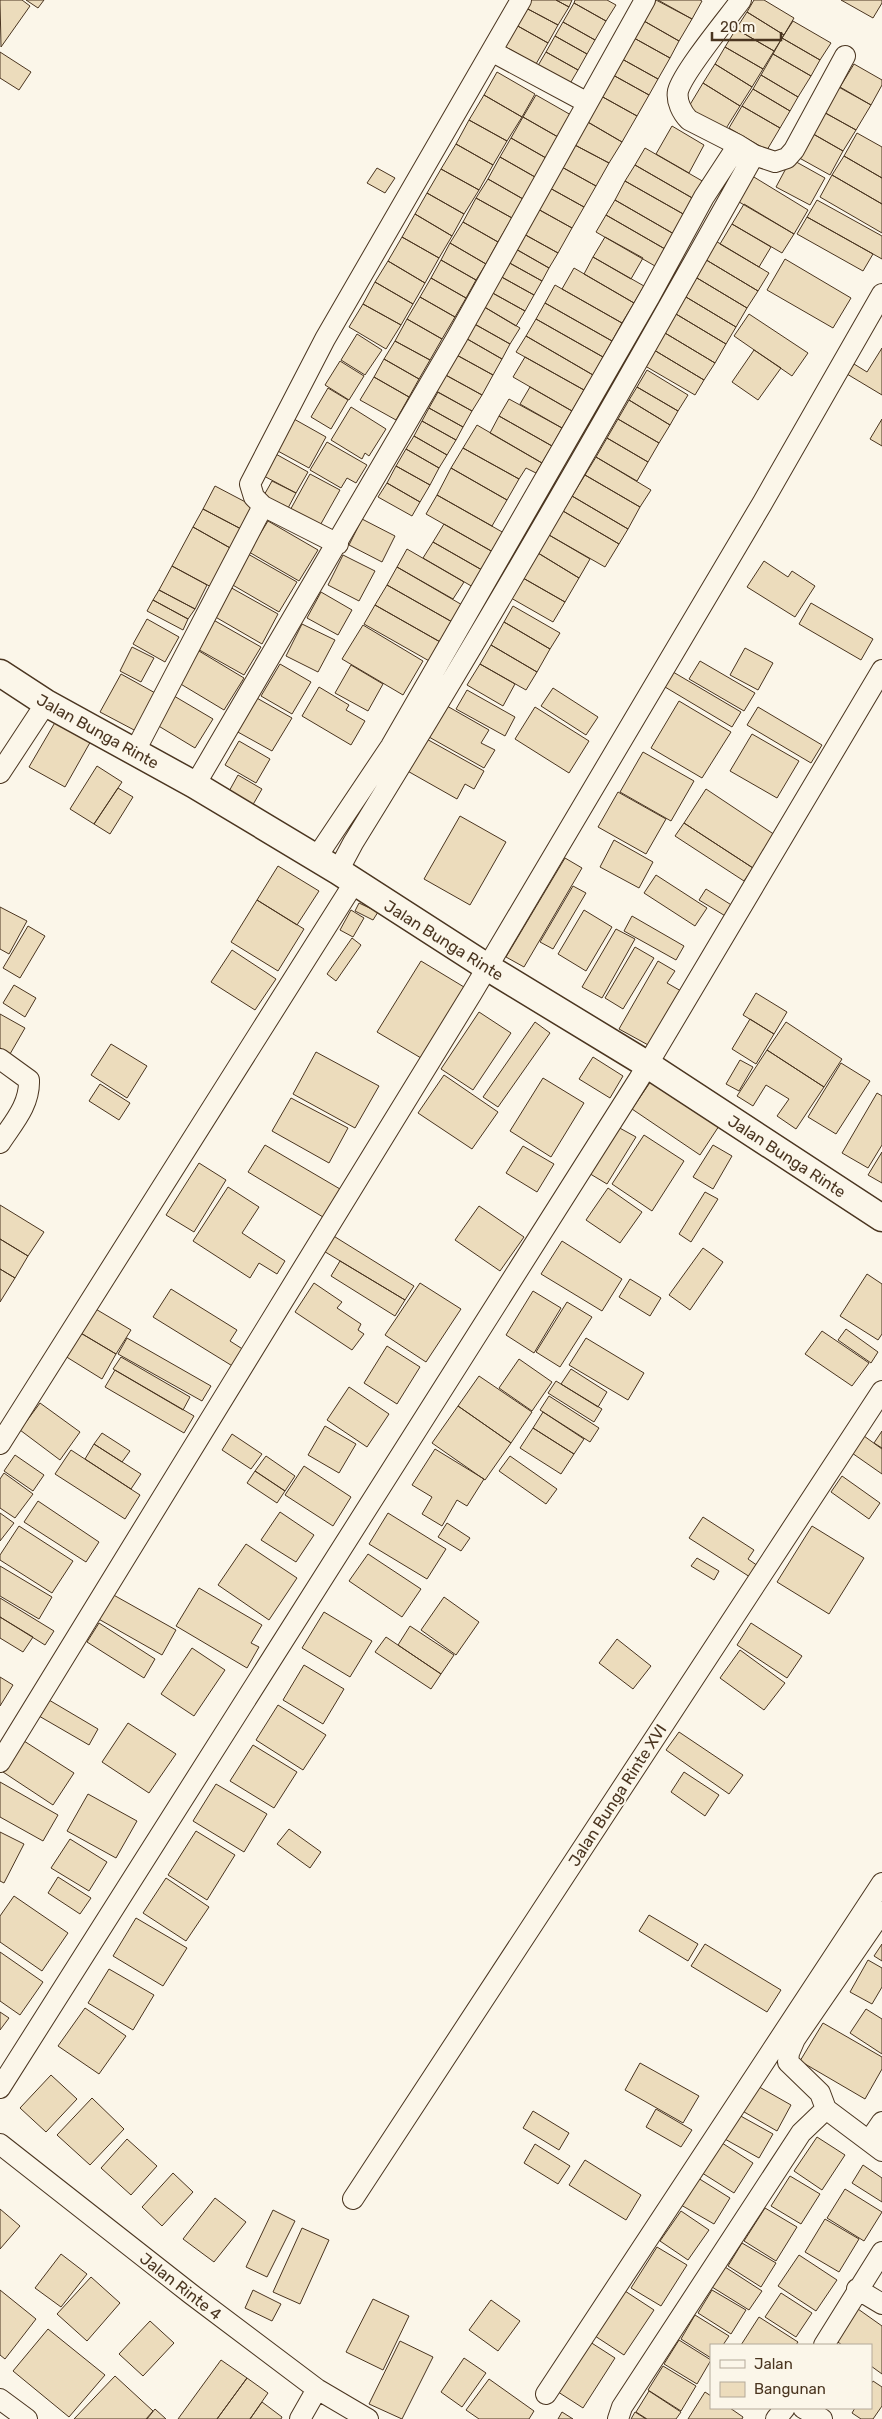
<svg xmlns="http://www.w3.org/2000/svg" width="882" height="2419" viewBox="0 0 882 2419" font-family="Rubik,sans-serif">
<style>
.building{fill:#ecdcbc;stroke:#4a3520}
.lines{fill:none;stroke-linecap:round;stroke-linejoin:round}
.minor-casing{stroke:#4a3520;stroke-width:22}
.tertiary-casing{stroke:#4a3520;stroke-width:29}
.minor{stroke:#fbf6e9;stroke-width:20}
.tertiary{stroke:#fbf6e9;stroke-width:26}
.labels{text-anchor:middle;stroke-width:4;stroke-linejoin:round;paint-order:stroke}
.street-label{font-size:16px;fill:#4a3520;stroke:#fbf6e9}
</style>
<rect width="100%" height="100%" fill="#fbf6e9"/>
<path class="building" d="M0 0H22L30 6 1 47Z
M26 0H44L38 8Z
M531 0H556L569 7 558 25 526 8Z
M556 0H572L569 7Z
M575 0H607L616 5 606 21 574 3Z
M656 0 692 19 679 41 644 21Z
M658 0H700L702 1 692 19Z
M754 0H764L794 18 784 35 747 12Z
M841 0H882V3L873 18Z
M574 3 606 21 595 40 563 22Z
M526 8 558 25 548 43 516 25Z
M747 12 784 35 774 51 736 29Z
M644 21 679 41 670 58 634 38Z
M793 21 831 43 820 60 782 38Z
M563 22 595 40 587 54 555 36Z
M516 25 548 43 536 64 504 46Z
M736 29 774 51 763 69 725 47Z
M555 36 587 54 578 70 546 52Z
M634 38 670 58 658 79 622 59Z
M782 38 820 60 811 76 773 54Z
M725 47 763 69 752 87 715 64Z
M0 52 31 72 19 90 0 78Z
M546 52 578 70 568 87 536 69Z
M773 54 811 76 798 97 761 75Z
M622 59 658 79 649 95 613 75Z
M715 64 752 87 740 106 703 83Z
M854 64 882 80V85L871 105 840 87Z
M497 72 535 94 522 117 484 95Z
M613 75 649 95 637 116 601 96Z
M761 75 798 97 790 111 753 89Z
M703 83 740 106 725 130 688 108Z
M835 85 871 105 856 130 820 110Z
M753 89 790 111 780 128 742 106Z
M484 95 522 117 507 141 469 120Z
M536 95 571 115 558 137 523 117Z
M601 96 637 116 622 142 586 121Z
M742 106 780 128 767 150 729 128Z
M820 110 856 130 843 151 808 131Z
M523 117 558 137 546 158 511 138Z
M469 120 507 141 493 165 456 144Z
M586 121 622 142 609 163 573 144Z
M672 126 704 145 689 173 656 154Z
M808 131 843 151 830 175 794 155Z
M857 133 882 147V178L844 156Z
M511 138 546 158 535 177 500 157Z
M456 144 493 165 479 190 441 169Z
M573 144 609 163 596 186 560 166Z
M645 148 704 182 694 199 635 165Z
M844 156 882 178V204L832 175Z
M500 157 535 177 523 199 488 179Z
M791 159 825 178 810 205 776 187Z
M635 165 694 199 685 215 625 181Z
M560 166 596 186 584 207 548 187Z
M377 168 395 178 385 193 367 183Z
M441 169 479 190 464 214 427 193Z
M749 174 808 210 794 234 734 199Z
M832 175 882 204V233L820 197Z
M488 179 523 199 512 218 476 198Z
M625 181 685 215 674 234 615 200Z
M548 187 584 207 572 228 536 208Z
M427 193 464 214 452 236 415 214Z
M476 198 512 218 498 242 463 222Z
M615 200 674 234 665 249 606 215Z
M817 200 882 236V259L807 217Z
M744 204 794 234 782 253 732 224Z
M536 208 572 228 558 253 522 233Z
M415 214 452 236 439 258 402 237Z
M606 215 665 249 655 266 596 232Z
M807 217 873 254 863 271 797 234Z
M463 222 498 242 486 264 450 243Z
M732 224 771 247 759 267 720 244Z
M522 233 558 253 549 268 514 248Z
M402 237 439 258 425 283 388 261Z
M605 237 643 258 631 279 593 257Z
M714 240 769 273 758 291 703 258Z
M450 243 486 264 476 280 441 260Z
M514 248 549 268 542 281 506 261Z
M593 257 644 286 634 303 584 274Z
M703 258 758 291 747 308 692 275Z
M785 259 851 298 833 328 767 290Z
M441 260 476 280 466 298 431 278Z
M388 261 425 283 413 304 375 282Z
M506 261 542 281 534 295 498 275Z
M574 268 634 303 622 323 562 289Z
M498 275 534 295 525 311 489 291Z
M692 275 747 308 736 327 681 294Z
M431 278 466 298 455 317 420 297Z
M375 282 413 304 401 325 363 304Z
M555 285 622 323 612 341 545 303Z
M489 291 525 311 516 326 481 305Z
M681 294 736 327 726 344 671 311Z
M420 297 455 317 442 339 407 319Z
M545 303 612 341 603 357 536 319Z
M363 304 401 325 386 349 349 327Z
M481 305 520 328 510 344 471 322Z
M671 311 726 344 715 363 660 330Z
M749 314 808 353 792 376 734 336Z
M407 319 442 339 430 360 395 341Z
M536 319 603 357 593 375 526 336Z
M471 322 510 344 502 359 462 336Z
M660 330 715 363 704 380 649 347Z
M357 334 382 350 365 375 341 360Z
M462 336 502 359 493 375 453 353Z
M526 336 593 375 584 390 516 352Z
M395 341 430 360 419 379 384 359Z
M649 347 704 380 695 395 640 363Z
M882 348V395L847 374 854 364 867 372Z
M754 350 781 368 758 400 732 382Z
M453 353 493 375 482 395 442 373Z
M525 357 584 390 572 411 513 377Z
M384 359 419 379 409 397 374 377Z
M340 361 364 376 349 400 325 385Z
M647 370 688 395 678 411 637 387Z
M442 373 482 395 472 411 432 389Z
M374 377 409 397 396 420 360 400Z
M530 387 572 411 562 428 520 404Z
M637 387 678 411 670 425 629 400Z
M328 388 348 400 331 429 311 417Z
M438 392 472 411 463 427 429 408Z
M509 399 562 428 552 446 499 416Z
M629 400 670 425 659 443 618 419Z
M351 407 386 429 369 456 365 453 362 459 331 440Z
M429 408 463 427 456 440 422 421Z
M499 416 552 446 542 463 490 433Z
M294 419 326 437 309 468 276 450Z
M618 419 659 443 648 462 607 438Z
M882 419V446L870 439Z
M422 421 456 440 447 455 414 436Z
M477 425 542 463 536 473 526 468 519 479 463 448Z
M414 436 447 455 439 468 406 449Z
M607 438 648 462 637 481 596 457Z
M327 442 367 465 356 483 347 478 341 488 310 470Z
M463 448 519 479 507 500 451 468Z
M406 449 439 468 430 485 396 466Z
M274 453 308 472 296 493 262 475Z
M596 457 651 490 640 507 585 475Z
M396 466 430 485 420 502 387 483Z
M451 468 507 500 492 526 437 495Z
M310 474 340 490 318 529 288 514Z
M585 475 640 507 628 529 572 496Z
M272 481 296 493 287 510 263 497Z
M387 483 420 502 412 516 378 497Z
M215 486 255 507 243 530 203 509Z
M437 495 504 533 493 552 426 514Z
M572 496 628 529 619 544 563 511Z
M203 509 243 530 232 549 193 527Z
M563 511 619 544 605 567 549 535Z
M362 519 395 536 382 562 349 545Z
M268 521 318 550 299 581 249 552Z
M444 524 493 552 482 570 433 542Z
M193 527 232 549 215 589 172 566Z
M549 535 590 559 579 578 538 553Z
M433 542 482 570 473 587 423 558Z
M407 549 464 582 453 599 397 567Z
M538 553 579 578 565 602 523 578Z
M248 554 297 582 279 612 231 584Z
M343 555 375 571 359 601 328 585Z
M764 561 788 577 792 571 815 586 795 617 747 587Z
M172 566 207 585 195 609 159 590Z
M397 567 464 606 454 623 387 585Z
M523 578 565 602 553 622 511 598Z
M387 585 454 623 442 643 375 605Z
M228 586 278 614 262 644 212 615Z
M159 590 195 609 188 619 153 600Z
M321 592 352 610 338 635 307 618Z
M153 600 188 619 183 630 147 611Z
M811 603 873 639 861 660 799 624Z
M375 605 442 643 431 662 364 624Z
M513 606 560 633 550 649 504 622Z
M210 618 261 647 244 675 194 647Z
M147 619 179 637 165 662 133 644Z
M504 622 550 649 537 672 491 645Z
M302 624 335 640 318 672 286 656Z
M363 625 423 661 403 695 342 659Z
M491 645 537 672 526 690 480 664Z
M132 647 154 658 141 682 120 671Z
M194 648 244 678 224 710 174 680Z
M745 648 773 663 758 690 730 675Z
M700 661 755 693 744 711 689 679Z
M280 664 311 682 292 714 261 696Z
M480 664 515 684 503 706 467 685Z
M351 665 383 684 368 711 335 693Z
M668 669 741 712 732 727 660 684Z
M121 674 157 694 136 731 100 712Z
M319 687 349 705 346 710 365 721 351 745 302 716Z
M553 688 598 717 586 735 541 706Z
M467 690 515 717 505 736 456 709Z
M169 693 213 719 195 748 152 722Z
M255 697 292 718 272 751 236 731Z
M679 701 731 732 702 778 651 748Z
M447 706 489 730 481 743 495 750 484 768 429 737Z
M535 707 589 741 569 773 515 739Z
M758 707 822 745 811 763 747 725Z
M57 719 92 739 65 787 29 767Z
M752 734 799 761 777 798 730 771Z
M423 737 484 771 474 789 465 784 457 799 404 769Z
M239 741 270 759 256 783 225 765Z
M643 752 694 781 671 821 620 792Z
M97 766 122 782 94 824 70 809Z
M238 775 262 789 251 808 227 795Z
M118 788 133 797 110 834 94 824Z
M706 789 775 835 753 868 684 823Z
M618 792 666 819 646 854 598 827Z
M460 816 506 842 470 905 424 879Z
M684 823 753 868 744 881 675 836Z
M614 840 653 862 639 888 600 867Z
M565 858 582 868 524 967 506 957Z
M278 866 319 891 297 925 257 900Z
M656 875 707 908 695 926 644 893Z
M573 886 586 893 553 949 540 942Z
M706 889 733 906 727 917 699 900Z
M257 900 304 929 278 971 231 942Z
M359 903 378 912 373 920 355 911Z
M0 907 27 921 9 954 0 949Z
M351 910 364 918 353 937 340 930Z
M584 910 612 927 586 971 558 954Z
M632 916 684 946 676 960 624 931Z
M28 926 45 936 20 978 3 968Z
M616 929 635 939 602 998 582 987Z
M352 938 361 945 336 981 327 974Z
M635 947 654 958 623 1009 605 998Z
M232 950 276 979 255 1010 211 982Z
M421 961 464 987 421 1058 377 1032Z
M658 961 675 971 667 983 681 991 650 1046 619 1029Z
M14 985 36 998 25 1017 3 1003Z
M756 993 787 1012 774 1034 743 1015Z
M479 1012 511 1033 473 1090 441 1069Z
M0 1014 25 1028 10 1054 0 1048Z
M750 1019 774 1034 756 1064 732 1049Z
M535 1022 550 1033 498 1107 483 1097Z
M786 1022 842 1059 824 1087 767 1050Z
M111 1044 147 1066 127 1098 91 1075Z
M767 1050 824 1087 796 1129 777 1116 789 1099 766 1085 753 1106 737 1096Z
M316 1052 379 1086 355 1128 293 1094Z
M593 1057 623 1076 610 1098 579 1079Z
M740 1060 753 1067 739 1091 726 1084Z
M841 1063 870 1081 836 1134 808 1117Z
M444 1075 498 1112 472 1149 418 1113Z
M543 1078 584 1103 551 1157 510 1131Z
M651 1081 719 1126 700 1155 632 1109Z
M100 1084 130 1103 119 1120 89 1101Z
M877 1093 882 1096V1145L868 1168 842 1153Z
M291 1098 348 1128 329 1163 272 1131Z
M616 1126 636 1137 607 1184 587 1172Z
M644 1135 684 1161 652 1211 612 1184Z
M265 1145 340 1189 323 1217 248 1172Z
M713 1145 732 1156 713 1189 693 1177Z
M523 1146 554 1164 537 1192 506 1173Z
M882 1152V1183L868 1175Z
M199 1163 226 1180 194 1232 166 1215Z
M228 1187 259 1207 242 1233 285 1261 277 1274 259 1263 250 1278 193 1241Z
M608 1188 642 1212 620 1243 586 1220Z
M705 1192 718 1199 691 1242 679 1234Z
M0 1205 44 1232 28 1256 0 1239Z
M479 1206 524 1237 500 1271 455 1240Z
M332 1235 414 1286 405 1300 322 1250Z
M0 1239 28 1256 15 1278 0 1269Z
M562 1241 622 1279 602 1311 541 1274Z
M703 1248 723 1262 690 1310 669 1295Z
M340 1261 405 1300 395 1316 331 1276Z
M0 1269 15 1278 0 1302Z
M867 1274 882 1284V1334L878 1340 840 1316Z
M630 1279 661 1298 650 1316 619 1297Z
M314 1283 342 1302 337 1308 361 1324 358 1330 364 1334 352 1350 295 1312Z
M420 1283 461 1309 426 1362 385 1335Z
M171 1289 237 1330 230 1341 244 1350 234 1367 153 1317Z
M533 1291 561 1308 534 1353 506 1335Z
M567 1302 592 1317 560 1367 536 1352Z
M94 1308 131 1330 116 1354 79 1332Z
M846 1329 878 1352 871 1363 838 1340Z
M822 1331 869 1363 852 1386 805 1354Z
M79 1332 116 1354 102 1379 65 1356Z
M127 1338 211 1386 202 1401 118 1354Z
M586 1338 644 1373 628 1400 569 1365Z
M387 1346 420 1367 397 1404 364 1383Z
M121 1357 190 1397 183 1410 113 1369Z
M519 1359 552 1382 532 1411 499 1388Z
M571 1369 607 1392 598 1407 561 1384Z
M115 1370 194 1416 184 1433 105 1387Z
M479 1376 532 1412 511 1443 458 1406Z
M556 1381 602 1409 594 1422 548 1393Z
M349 1387 389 1414 367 1447 327 1420Z
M549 1396 599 1428 590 1442 540 1410Z
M40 1403 80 1432 60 1460 20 1430Z
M458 1406 511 1443 485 1480 432 1443Z
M543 1412 584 1439 574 1454 533 1428Z
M325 1426 356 1444 339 1473 308 1455Z
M533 1428 574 1454 561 1474 520 1448Z
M882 1431V1448L874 1443Z
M102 1433 130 1451 122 1462 94 1444Z
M232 1434 262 1454 251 1469 222 1450Z
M864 1436 882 1449V1474L852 1453Z
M94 1444 141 1474 131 1489 85 1459Z
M435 1449 484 1479 467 1506 457 1500 442 1526 422 1514 432 1497 412 1485Z
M71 1450 140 1495 125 1519 55 1474Z
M15 1455 44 1475 33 1491 4 1471Z
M266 1456 295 1476 285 1491 255 1471Z
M510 1456 557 1489 546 1504 499 1471Z
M304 1466 351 1497 333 1526 285 1495Z
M255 1471 285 1491 277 1503 247 1483Z
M4 1473 33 1494 15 1518 0 1508V1479Z
M842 1476 880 1503 869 1519 831 1492Z
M38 1501 99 1542 86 1562 24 1522Z
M280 1512 314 1535 296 1562 261 1540Z
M0 1513 14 1523 0 1541Z
M388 1513 446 1549 427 1579 369 1544Z
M703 1517 754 1550 748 1559 758 1566 750 1577 689 1538Z
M447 1523 470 1538 461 1551 438 1537Z
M19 1526 73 1561 52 1593 0 1560V1555Z
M812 1526 864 1558 829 1614 777 1582Z
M246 1544 297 1578 269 1620 218 1585Z
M368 1554 421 1589 402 1617 349 1581Z
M697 1558 719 1571 714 1580 691 1566Z
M0 1566 52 1597 39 1619 0 1596Z
M199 1588 262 1625 251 1643 259 1647 247 1668 176 1626Z
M110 1593 176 1630 162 1655 95 1617Z
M444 1597 479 1622 456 1655 421 1630Z
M0 1598 54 1631 45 1645 0 1617Z
M324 1612 372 1641 350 1677 302 1648Z
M0 1617 33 1637 23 1652 0 1638Z
M99 1623 155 1659 144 1678 87 1642Z
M751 1623 802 1656 787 1678 737 1645Z
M410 1626 454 1655 441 1674 398 1645Z
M386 1637 441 1674 431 1689 375 1652Z
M617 1639 651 1666 633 1689 599 1663Z
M192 1648 225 1670 194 1716 161 1694Z
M740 1650 785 1683 764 1710 720 1678Z
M304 1665 344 1689 323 1724 283 1700Z
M0 1677 13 1685 0 1706Z
M49 1700 98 1729 89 1745 39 1716Z
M278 1705 326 1735 303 1770 256 1740Z
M128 1723 176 1754 149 1793 102 1762Z
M679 1732 743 1775 729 1794 666 1750Z
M24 1741 74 1773 53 1805 3 1772Z
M253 1745 297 1772 274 1808 230 1781Z
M684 1772 719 1795 705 1816 671 1792Z
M0 1782 58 1815 43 1841 0 1817Z
M216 1784 267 1814 244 1852 193 1821Z
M88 1794 137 1821 116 1858 67 1831Z
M289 1829 321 1852 310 1868 277 1844Z
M196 1831 235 1855 207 1900 168 1875Z
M0 1832 24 1844 4 1883 0 1881Z
M70 1839 107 1862 89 1891 51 1868Z
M58 1877 91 1898 80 1914 48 1893Z
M166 1878 209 1907 186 1941 143 1913Z
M14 1896 68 1933 42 1971 0 1942V1916Z
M649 1915 698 1944 688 1961 639 1931Z
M136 1918 187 1948 163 1986 113 1956Z
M705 1944 781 1990 767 2012 691 1966Z
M882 1944V1961L874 1956Z
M0 1952 43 1982 20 2015 0 2001Z
M868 1960 882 1968V1987L872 2004 850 1992Z
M109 1969 154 1995 133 2030 88 2003Z
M85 2008 126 2036 99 2074 58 2046Z
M866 2009 882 2019V2054L850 2033Z
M0 2012 9 2018 0 2030Z
M823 2023 882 2057V2069L865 2099 800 2061Z
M640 2063 699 2096 683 2123 625 2090Z
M51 2075 77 2099 46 2132 20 2108Z
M754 2084 791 2105 777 2131 739 2109Z
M92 2098 124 2129 90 2165 57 2135Z
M656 2109 692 2130 681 2147 646 2127Z
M533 2111 569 2133 559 2150 523 2128Z
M737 2114 773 2134 759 2158 723 2138Z
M817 2137 845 2155 822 2190 794 2171Z
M127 2139 157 2166 131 2195 101 2168Z
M719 2141 753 2163 734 2193 699 2171Z
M535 2144 570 2166 558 2184 524 2163Z
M585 2160 641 2195 626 2220 569 2185Z
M863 2165 882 2178V2202L852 2183Z
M173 2173 193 2192 162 2226 142 2207Z
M790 2176 820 2194 801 2224 771 2206Z
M698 2178 730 2198 714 2224 681 2205Z
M845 2189 882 2212 864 2241 827 2218Z
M215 2198 246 2222 214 2262 183 2239Z
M765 2208 797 2227 776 2261 744 2241Z
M0 2209 20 2226 0 2249Z
M273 2210 295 2221 267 2277 246 2267Z
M681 2211 709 2230 688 2260 660 2241Z
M825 2219 859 2239 839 2272 805 2252Z
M302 2228 329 2240 300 2304 273 2292Z
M742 2243 776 2263 761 2287 728 2266Z
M657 2247 687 2265 661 2306 631 2288Z
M61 2254 87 2274 61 2307 35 2288Z
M799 2255 837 2280 816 2311 778 2286Z
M725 2267 762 2291 749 2310 712 2287Z
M91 2277 120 2303 87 2341 57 2314Z
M0 2290 36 2319 5 2359 0 2355Z
M253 2290 281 2304 272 2321 245 2308Z
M712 2290 746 2310 731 2334 698 2313Z
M625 2291 654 2310 624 2355 595 2336Z
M781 2293 812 2313 796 2337 765 2317Z
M373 2299 409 2316 383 2370 346 2352Z
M491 2300 520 2321 498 2351 469 2330Z
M858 2309 882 2326V2374L871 2366V2345H842L835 2340Z
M695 2315 729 2336 723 2345H711V2358L681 2339Z
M759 2317 798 2342 796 2345H741Z
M150 2321 174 2343 143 2376 119 2354Z
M48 2329 105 2375 69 2417 13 2371Z
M587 2340 615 2358 583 2408 555 2390Z
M679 2340 711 2360 697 2384 664 2364Z
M400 2341 433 2357 402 2419 369 2404Z
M464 2358 486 2373 462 2407 441 2392Z
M221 2360 247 2378 217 2419H178Z
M663 2366 696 2386 681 2411 648 2390Z
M115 2376 153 2411 146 2419H74Z
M247 2378 268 2393 250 2419H217Z
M489 2379 534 2411 529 2419H479L466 2410Z
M873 2381 882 2387V2406L873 2419H861L852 2413 855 2408H871V2384Z
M649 2391 681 2412 676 2419H647L636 2412Z
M705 2392 711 2396V2408H730L743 2417 742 2419H688Z
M262 2402 282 2417 281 2419H250Z
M155 2409 166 2419H147Z
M562 2412 573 2419H558Z
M635 2412 646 2419H631Z"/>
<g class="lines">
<defs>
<path id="minor" d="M741 0C727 19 683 72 678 91 676 101 682 113 689 120L738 145 754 155 775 162 787 158 794 150 845 56
M493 52 586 102
M338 544 263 506 254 497 250 484 325 339 521 0
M135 751 263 506
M0 773 46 703
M195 785 457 337 645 0
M316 858 391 746 650 296 704 197 738 145
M338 871 353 843C493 617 624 387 754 155
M0 1059 29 1080C30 1105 13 1123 0 1143
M0 1444 354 883
M0 1762 472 993 763 502 882 294
M882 1912 795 2039 789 2053 788 2062 820 2093 826 2109 882 2151
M0 2088 639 1079 882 670
M869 2141 882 2122
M0 2144 191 2294 317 2389 368 2419
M353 2199 882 1391
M857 2289 882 2304
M824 2345 882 2252
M546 2394 882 1883
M0 2399 27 2419
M803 2408 822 2419
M300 2419 317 2389
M618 2419 622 2407 801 2133 826 2109
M776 2419 785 2408"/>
<path id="tertiary" d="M0 673 46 703 195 785 338 871 487 967 648 1065 882 1218"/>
</defs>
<use href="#minor" class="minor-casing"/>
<use href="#tertiary" class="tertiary-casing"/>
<use href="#minor" class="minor"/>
<use href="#tertiary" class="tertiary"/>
</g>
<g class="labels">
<g class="street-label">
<text transform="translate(98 731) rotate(29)" y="6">Jalan Bunga Rinte</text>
<text transform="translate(444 940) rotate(32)" y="6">Jalan Bunga Rinte</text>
<text transform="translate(787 1156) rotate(33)" y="6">Jalan Bunga Rinte</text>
<text transform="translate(617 1795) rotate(-57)" y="6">Jalan Bunga Rinte XVI</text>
<text transform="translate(181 2286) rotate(38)" y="6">Jalan Rinte 4</text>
</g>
</g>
<rect x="710" y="2344" width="162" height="65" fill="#fbf6e9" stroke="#b4a999"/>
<rect x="720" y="2360" width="25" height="8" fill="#fbf6e9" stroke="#b4a999"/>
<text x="754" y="2369" font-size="15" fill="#4a3520">Jalan</text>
<rect x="720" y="2382" width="25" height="15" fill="#ecdcbc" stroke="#b4a999"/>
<text x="754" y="2394" font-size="15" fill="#4a3520">Bangunan</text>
<path d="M712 32v8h69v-8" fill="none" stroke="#4a3520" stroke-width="2.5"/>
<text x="720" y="32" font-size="15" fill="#4a3520" stroke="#fbf6e9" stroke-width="4" paint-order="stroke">20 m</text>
</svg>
